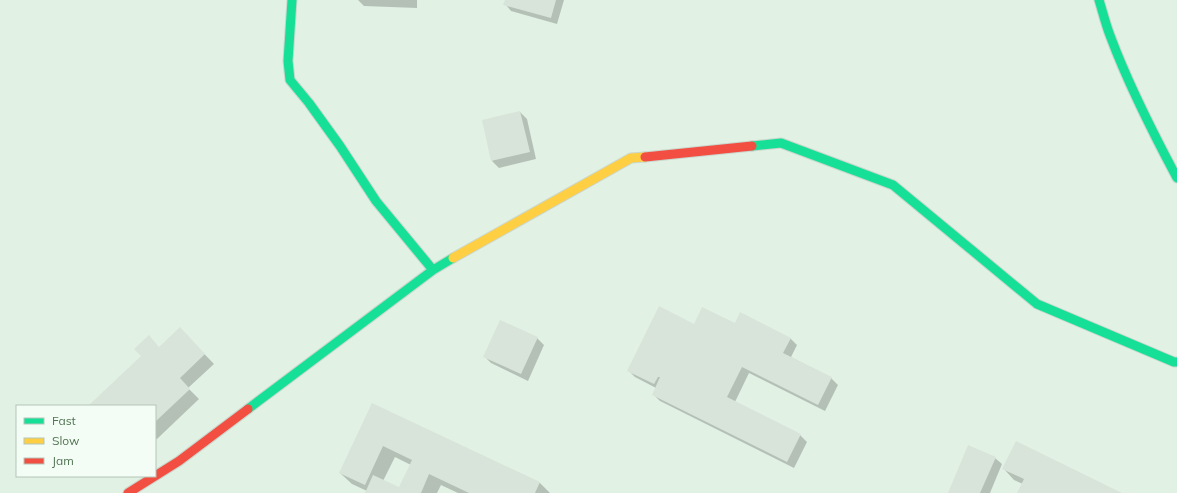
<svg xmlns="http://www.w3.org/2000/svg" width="1177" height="493" viewBox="0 0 1177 493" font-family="Mulish,sans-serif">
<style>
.residential{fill:#e1f1e4;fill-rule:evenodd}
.shadow{fill:#0003;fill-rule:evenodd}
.building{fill:#d8e4d9}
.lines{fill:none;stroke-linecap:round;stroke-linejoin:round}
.fast-casing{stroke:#cad6cc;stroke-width:11}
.slow-casing{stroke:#cad6cc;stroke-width:11}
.jam-casing{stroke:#cad6cc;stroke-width:11}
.fast{stroke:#16e098;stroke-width:9}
.slow{stroke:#ffcf43;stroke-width:9}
.jam{stroke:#f24e42;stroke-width:9}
</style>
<rect width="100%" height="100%" fill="#f0f8f2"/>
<path class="residential" d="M0 0H1177V493H0ZM17 406H155V476H17Z"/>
<path class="shadow" d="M358 0H417V8L364 6Z
M506 0H564L557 24 511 11 505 4Z
M520 112 527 119 536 159 499 168 492 161Z
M695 325H735L790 338 797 345 791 357 831 378 838 385 825 411 749 373 735 402 800 435 807 442 794 468 660 401 653 394 656 388 635 377 628 370Z
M189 338 214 364 188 388 199 399 157 439 155 438V406H90L159 348Z
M537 338 544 345 528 381 491 363 484 356Z
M372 404 540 483 550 493H458L441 485 437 493H366L367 491 352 484 340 473ZM395 457 411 465 400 489 383 481Z
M995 458 1002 464 990 493H949Z
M1003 468 1120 493H1018L1023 484 1014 480Z"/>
<path class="building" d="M505 0H556L551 18 503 5Z
M520 111 530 152 491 161 482 120Z
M659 306 694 324 702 307 735 323 740 312 791 338 783 353 832 377 818 405 742 367 727 397 801 434 787 462 652 395 660 377H658L654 384 627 371Z
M500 320 538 337 521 374 483 357Z
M180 327 205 354 180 378 190 389 155 422V406H88L141 356 134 349 149 335 159 347Z
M372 403 540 482 535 493H469L429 474 421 493H365L373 475 399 487 412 460 383 446 365 485 339 473Z
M1016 441 1122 493H1017L1024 479 1002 469Z
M968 445 996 457 980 493H948Z"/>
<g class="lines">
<defs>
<path id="fast" d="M292 0 288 61 290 80 309 103 340 146 376 201 433 270
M1099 0C1103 13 1106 26 1111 38 1129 86 1153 133 1177 178
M752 146 781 143 893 185 1037 304 1174 362H1177
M248 409 433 270 453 258"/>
<path id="slow" d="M453 258 631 158 645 157"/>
<path id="jam" d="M645 157 752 146
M128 493 179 461 248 409"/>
</defs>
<use href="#fast" class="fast-casing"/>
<use href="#slow" class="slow-casing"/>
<use href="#jam" class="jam-casing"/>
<use href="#fast" class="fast"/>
<use href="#slow" class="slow"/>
<use href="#jam" class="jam"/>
</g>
<rect x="16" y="405" width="140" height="72" fill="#f3fdf6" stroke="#b3c6b5"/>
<rect x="24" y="418" width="20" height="6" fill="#16e098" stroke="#b3c6b5"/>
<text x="52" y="425" font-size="12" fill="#527453">Fast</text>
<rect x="24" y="438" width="20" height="6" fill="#ffcf43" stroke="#b3c6b5"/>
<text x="52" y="445" font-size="12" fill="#527453">Slow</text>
<rect x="24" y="458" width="20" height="6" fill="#f24e42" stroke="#b3c6b5"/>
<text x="52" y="465" font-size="12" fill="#527453">Jam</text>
</svg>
